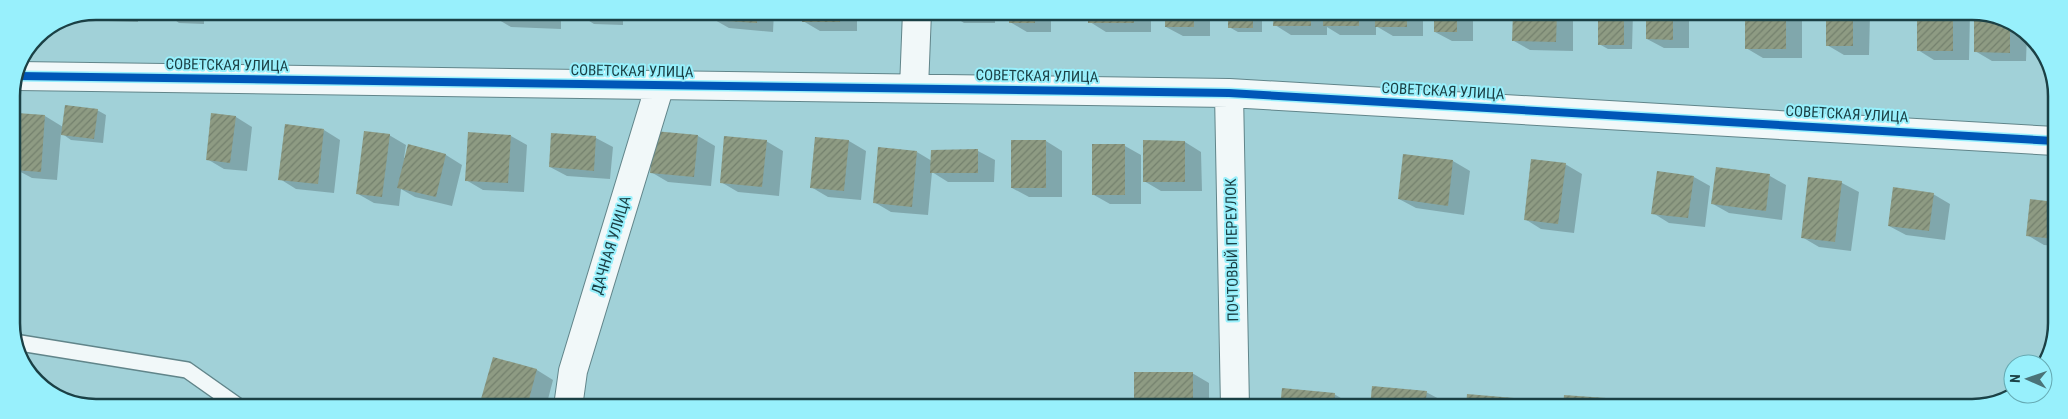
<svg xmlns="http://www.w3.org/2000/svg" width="2068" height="419" viewBox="0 0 2068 419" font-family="'Roboto Condensed',sans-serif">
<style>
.shadow{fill:#0003}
.building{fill:url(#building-hatch)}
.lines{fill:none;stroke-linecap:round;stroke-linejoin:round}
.lane-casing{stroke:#61858a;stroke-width:18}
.street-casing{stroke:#61858a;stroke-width:30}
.lane{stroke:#f1f8f9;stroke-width:15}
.street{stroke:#f1f8f9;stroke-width:28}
.cycleway-casing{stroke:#98f0fc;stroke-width:11}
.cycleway{stroke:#0057b8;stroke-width:8}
.labels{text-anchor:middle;stroke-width:4;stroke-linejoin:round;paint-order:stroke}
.street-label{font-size:15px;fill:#1b4045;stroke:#98f0fc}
.rim{fill:none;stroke:#1b4045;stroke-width:2.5}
</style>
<defs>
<pattern id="building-hatch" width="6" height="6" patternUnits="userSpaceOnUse" patternTransform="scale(1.25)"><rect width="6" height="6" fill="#8e9b83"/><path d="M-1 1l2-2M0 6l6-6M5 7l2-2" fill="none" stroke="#73806d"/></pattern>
</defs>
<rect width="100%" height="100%" fill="#a1d1d8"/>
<path class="shadow" d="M138 11V22L108 21 92 12Z
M162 11H204V24L179 23Z
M233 11H263V14L236 13Z
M321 11H368V18L330 16Z
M494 12H561V29L511 27 494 17Z
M578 12H623V25L594 24 578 14Z
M713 12H774L773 32 729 28 713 19Z
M803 12H857V31H820L803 21Z
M947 12H995V23H964Z
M1010 12H1051V32H1027L1010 22Z
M1090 12H1151V32H1106L1090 22Z
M1166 12H1210V36H1183L1166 27Z
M1229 12H1262V32H1238L1229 27Z
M1275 12H1423V36H1393L1376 26V35H1340L1327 27V35H1291L1275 25Z
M1435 12H1473V41H1452L1435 32Z
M1514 12H1567L1573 16V51L1530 50 1514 41Z
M1600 13H1633L1632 49H1608L1599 44Z
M1647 13H1689V48H1664L1647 39Z
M1746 13H1802V58H1763L1746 48Z
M1827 13H1865L1870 15 1869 55H1844L1827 45Z
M1918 13H1970L1969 60H1934L1918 50Z
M1975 13H1988L2027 33 2026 61H1992L1975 51Z
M97 110 106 115 103 143 71 140 61 133 57 180 32 178 15 169 45 116 63 127Z
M236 117 252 127 247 171 224 169 207 159Z
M324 130 340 140 334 193 296 189 280 179Z
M655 132 698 136 715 146 711 186 668 182 651 172Z
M389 135 406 145 404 158 446 155 462 165 452 206 415 197 401 189 399 206 374 203 358 194Z
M511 136 527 145 524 192 483 190 466 180Z
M596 138 613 147 610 179 567 176 550 167Z
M816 138 849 141 866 151 861 200 828 197 811 187Z
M766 141 783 151 779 196 738 192 721 182Z
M1046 141 1062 151V197H1029L1012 188Z
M1185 142 1201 152 1202 191H1161L1144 181Z
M1125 146 1141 155V204H1110L1094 195Z
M978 151 995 160 994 182H948L932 172 928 215 891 212 874 202 917 152 932 161Z
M1404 155 1453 161 1470 171 1464 215 1416 208 1399 199Z
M1565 164 1582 174 1574 233 1541 229 1525 219Z
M1770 176 1786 185 1782 220 1729 213 1713 204Z
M1694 177 1710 186 1705 227 1669 223 1653 213Z
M1809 179 1842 183 1859 192 1851 251 1819 247 1802 237Z
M1933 194 1950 204 1945 240 1906 235 1889 226Z
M2031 201 2055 203V246L2044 245 2027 235Z
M494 358 537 370 553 380 546 407 480 406Z
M1192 373 1209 383V407H1139L1135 405Z
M1373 387 1426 392 1443 401 1442 407H1372Z
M1283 390 1334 394 1351 404V407H1281Z
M1468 395 1514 399 1528 407H1467Z
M1565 396 1606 399 1620 407H1564Z"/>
<path class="building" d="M161 11H187V15L161 14Z
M493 12H545L544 20 493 18Z
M577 12H606V16L576 15Z
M712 12H757V23L711 20Z
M802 12H841L840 22H802Z
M946 12H978V14H946Z
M1009 12H1035V23H1009Z
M1088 12H1134V23H1088Z
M1165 12H1194V27H1165Z
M1228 12H1253V28H1228Z
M1274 12H1311V26H1273Z
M1323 12H1359V26H1323Z
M1375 12H1407V27H1375Z
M1434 12H1457V32H1434Z
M1513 12H1557L1556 42 1512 41Z
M1598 12 1624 13V45H1598Z
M1646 13H1673V40L1646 39Z
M1745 13H1786V49H1745Z
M1826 13H1853V46H1826Z
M1917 13H1953V51H1917Z
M1974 13H1988L2010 24V53L1974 52Z
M65 105 98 109 94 139 61 135Z
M17 113 45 115 41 172 14 170Z
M211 113 236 116 230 163 206 160Z
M285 124 324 129 318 184 278 180Z
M364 131 390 134 382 197 356 194Z
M654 131 698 135 694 177 650 173Z
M468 132 511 135 508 183 465 181Z
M551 133 596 136 594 171 549 167Z
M724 136 767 140 762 187 720 183Z
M815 137 849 140 844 191 810 188Z
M1011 140H1046V188H1011Z
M1143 140 1185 141V182H1143Z
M408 144 446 154 436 197 397 188Z
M1092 144H1125V195H1092Z
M878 147 917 151 912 207 873 203Z
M978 149V173H930L931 150Z
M1403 154 1453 160 1448 206 1398 199Z
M1531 159 1566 163 1558 224 1524 220Z
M1716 167 1770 174 1766 211 1711 204Z
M1657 171 1694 176 1688 218 1651 214Z
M1808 177 1842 181 1835 242 1801 238Z
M1893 187 1934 193 1929 231 1888 226Z
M2030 199 2055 202V239L2026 236Z
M493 357 537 369 527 407 479 406Z
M1134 372H1193V406L1134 405Z
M1372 386 1427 391 1425 407H1370Z
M1282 388 1335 393 1334 407H1280Z
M1467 394 1514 398 1513 407H1466Z
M1564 395 1606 398 1605 407H1563Z"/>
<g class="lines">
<defs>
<path id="lane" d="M14 342 187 370 238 406"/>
<path id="street" d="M18 76 1229 93 2055 141
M914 88 917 12
M1229 93 1235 407
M568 407 573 371 660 85"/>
</defs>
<use href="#lane" class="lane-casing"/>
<use href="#street" class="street-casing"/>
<use href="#lane" class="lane"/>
<use href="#street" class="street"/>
<defs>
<path id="cycleway" d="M18 76 1229 93 2055 141"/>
</defs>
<use href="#cycleway" class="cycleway-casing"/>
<use href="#cycleway" class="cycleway"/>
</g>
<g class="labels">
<g class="street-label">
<text transform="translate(227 65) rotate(1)" y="5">СОВЕТСКАЯ УЛИЦА</text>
<text transform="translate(632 71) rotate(1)" y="5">СОВЕТСКАЯ УЛИЦА</text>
<text transform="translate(1037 76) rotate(1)" y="5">СОВЕТСКАЯ УЛИЦА</text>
<text transform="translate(1443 91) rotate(3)" y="5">СОВЕТСКАЯ УЛИЦА</text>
<text transform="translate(1847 114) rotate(3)" y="5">СОВЕТСКАЯ УЛИЦА</text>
<text transform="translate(611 245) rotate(-73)" y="5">ДАЧНАЯ УЛИЦА</text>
<text transform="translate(1232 250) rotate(-91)" y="5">ПОЧТОВЫЙ ПЕРЕУЛОК</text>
</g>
</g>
<path d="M0 0H2068V419H0ZM96 20H1972A76 76 0 0 1 2048 96V323A76 76 0 0 1 1972 399H96A76 76 0 0 1 20 323V96A76 76 0 0 1 96 20Z" fill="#98f0fc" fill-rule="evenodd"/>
<path class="rim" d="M96 20H1972A76 76 0 0 1 2048 96V323A76 76 0 0 1 1972 399H96A76 76 0 0 1 20 323V96A76 76 0 0 1 96 20Z"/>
<g transform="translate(2028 379) rotate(272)"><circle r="24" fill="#98f0fc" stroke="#66aab3"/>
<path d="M0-4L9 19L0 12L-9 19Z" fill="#4a7378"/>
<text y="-8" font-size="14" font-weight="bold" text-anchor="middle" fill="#1b4045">N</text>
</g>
</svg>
